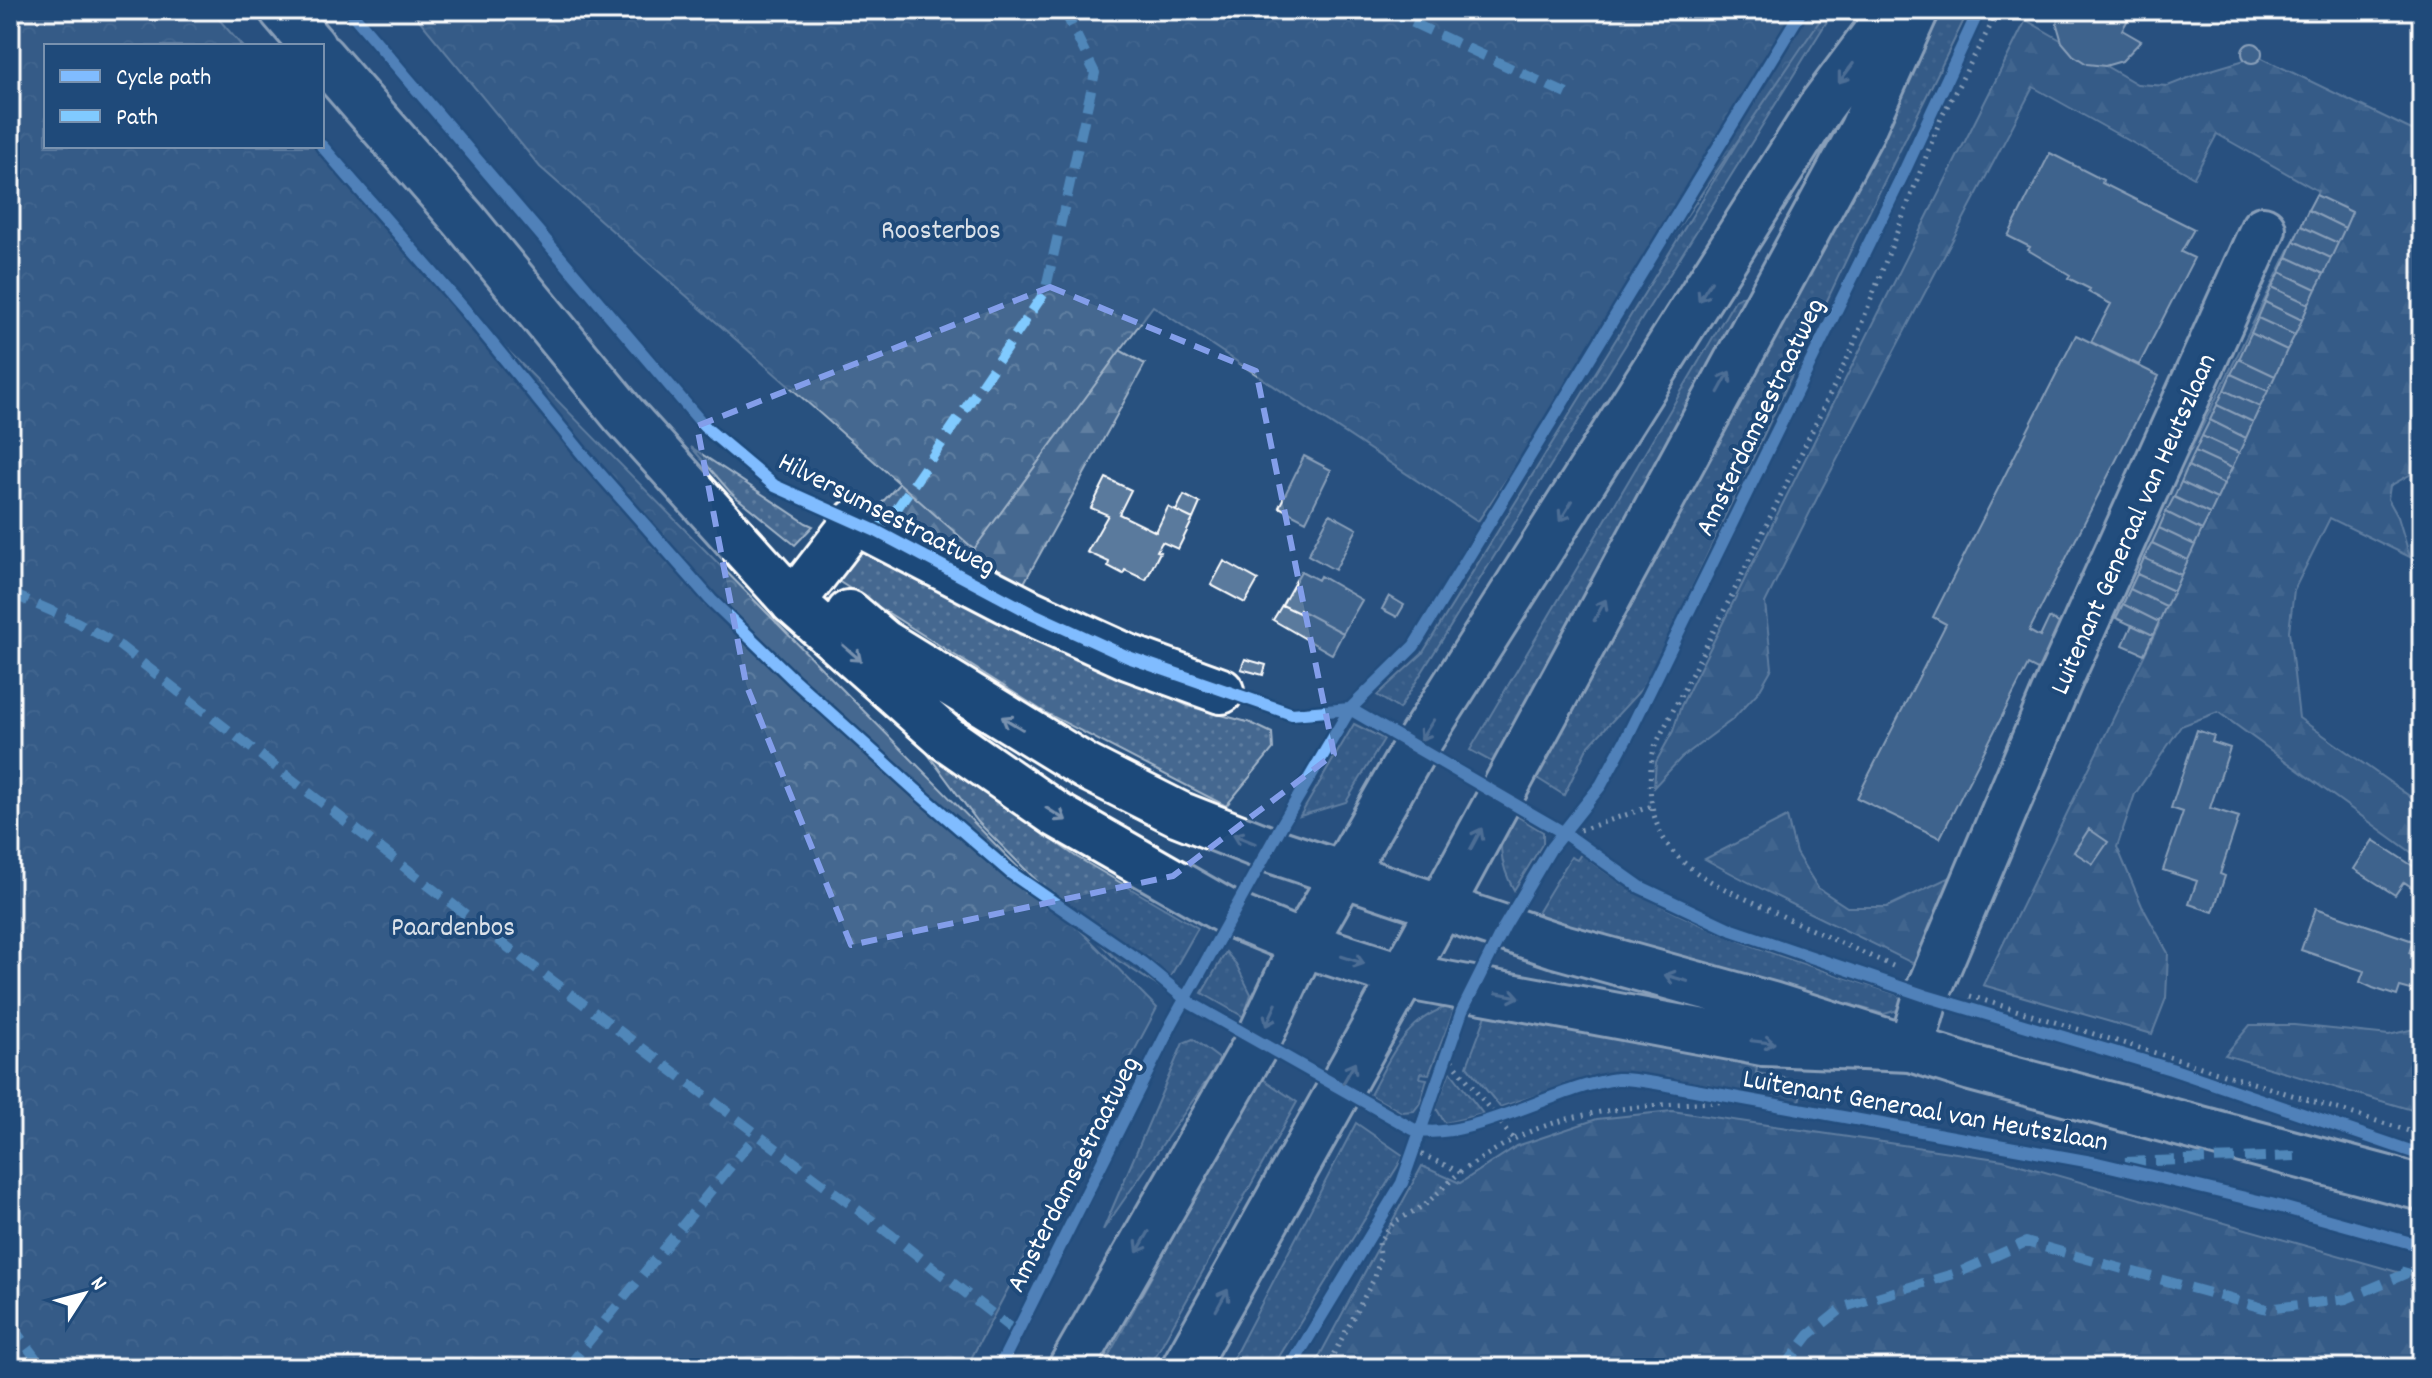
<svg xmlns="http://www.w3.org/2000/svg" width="2432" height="1378" viewBox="0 0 2432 1378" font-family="Dekko,sans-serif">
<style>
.grass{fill:url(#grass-dots);stroke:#a2b4c8;stroke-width:2}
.forest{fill:url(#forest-firs);stroke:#a2b4c8;stroke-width:2}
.park{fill:url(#park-crowns);stroke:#a2b4c8;stroke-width:2}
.building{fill:#5a7a9d;stroke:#fff;stroke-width:2}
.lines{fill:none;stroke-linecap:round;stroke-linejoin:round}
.minor-casing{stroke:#fff;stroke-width:50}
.major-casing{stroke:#fff;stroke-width:50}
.path{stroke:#fff;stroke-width:5;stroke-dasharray:2 6;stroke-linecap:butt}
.minor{stroke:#1f4a7a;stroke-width:44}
.major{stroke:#1f4a7a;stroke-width:44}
.quiet{stroke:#80caff;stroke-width:10;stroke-dasharray:20 10;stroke-linecap:butt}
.cycleway-casing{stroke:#1f4a7a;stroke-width:17}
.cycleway{stroke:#80bcff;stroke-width:12}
.oneway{stroke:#7992af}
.marked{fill:none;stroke:#839eea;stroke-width:6;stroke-dasharray:16 10;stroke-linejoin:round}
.labels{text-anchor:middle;stroke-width:8;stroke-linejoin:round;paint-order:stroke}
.park-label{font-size:28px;fill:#dae1e9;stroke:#1f4a7a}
.street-label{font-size:28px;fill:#fff;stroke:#1f4a7a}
</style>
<defs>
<pattern id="grass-dots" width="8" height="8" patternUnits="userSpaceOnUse" patternTransform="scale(2)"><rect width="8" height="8" fill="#446890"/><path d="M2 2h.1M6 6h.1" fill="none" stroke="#607fa1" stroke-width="1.8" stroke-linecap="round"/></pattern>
<pattern id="forest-firs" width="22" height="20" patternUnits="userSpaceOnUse" patternTransform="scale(2)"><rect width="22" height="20" fill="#446890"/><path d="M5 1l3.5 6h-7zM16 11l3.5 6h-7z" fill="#607fa1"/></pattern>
<pattern id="park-crowns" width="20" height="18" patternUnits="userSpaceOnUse" patternTransform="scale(2)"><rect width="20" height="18" fill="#446890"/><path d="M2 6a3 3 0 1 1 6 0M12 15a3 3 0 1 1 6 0" fill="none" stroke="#607fa1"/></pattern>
</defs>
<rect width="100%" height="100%" fill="#28517f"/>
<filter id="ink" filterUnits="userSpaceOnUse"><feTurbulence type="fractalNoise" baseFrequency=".0125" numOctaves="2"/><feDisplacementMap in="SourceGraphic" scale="16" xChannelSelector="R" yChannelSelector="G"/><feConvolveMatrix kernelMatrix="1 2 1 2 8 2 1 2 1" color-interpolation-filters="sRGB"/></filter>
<g filter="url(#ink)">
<path class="grass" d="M1819 10H1834L1399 709 1377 695 1422 654Z
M1944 10H1969L1855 241 1647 683 1587 748 1564 795 1532 775 1870 141Z
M1757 289 1499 766 1470 750 1735 300Z
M691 447 806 523 813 526 795 545 731 493Z
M850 544 1188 706 1251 723 1272 733 1273 749 1226 806 1046 713 838 581 827 572Z
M1354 724 1384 739 1346 802 1300 816Z
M924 749 1075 856 1198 928 1163 989 1117 960 1057 901 978 822Z
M1505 809 1543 832V843L1514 890C1498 862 1499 840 1505 809Z
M1581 854C1677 930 1797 961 1911 999L1898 1010 1884 1014 1556 923 1537 913 1571 857 1577 860Z
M1226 952 1236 964 1251 994 1244 1017 1202 993Z
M1456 1005 1429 1074 1421 1073 1420 1078 1427 1079 1420 1103 1414 1111 1401 1112 1370 1095C1390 1058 1408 1013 1456 1005Z
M1490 1005 1646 1035 1757 1068 1756 1073 1790 1079V1085L1802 1087 1799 1102 1674 1079 1618 1072 1578 1082 1500 1107 1467 1066Z
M1193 1039 1221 1060 1103 1230 1183 1043Z
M1450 1071 1483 1114 1445 1123 1436 1108Z
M1260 1077 1297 1102 1149 1368H1102Z
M1356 1123 1404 1156 1272 1368H1228Z"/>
<path class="forest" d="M2026 20 2137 84 2168 86 2201 73 2258 56 2422 135V359C2419 377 2410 409 2422 425V468L2390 486 2388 499 2398 517 2410 557 2330 518 2294 590 2289 631 2299 718 2422 805V860L2218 712 2181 726 2135 794 2117 847 2142 906 2168 953 2166 998 2152 1034 1983 985 2159 625 2114 606 2318 191 2217 134 2194 177 2033 87 1819 494 1765 603 1772 668 1759 691 1732 720 1681 758 1654 787 1656 762 1673 731 1681 706Z
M1061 318 1145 364 1024 583 877 508 962 415Z
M1787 817 1796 853 1818 888 1847 907H1887L1950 877 1918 966C1847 930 1775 898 1705 859Z
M2250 1025H2294L2389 1035 2422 1027V1113L2225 1055Z
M1672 1111 2003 1160 2422 1279V1368H1313L1422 1166 1460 1183 1517 1146 1597 1119Z"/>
<path class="park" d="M10 10H211L242 46H46V146H322V139L468 310 1157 1008 966 1368H10Z
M411 10H1827L1478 521 1153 306 974 549 540 167Z"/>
<path class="building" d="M2059 10H2115L2129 18 2122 30 2141 41 2122 61 2105 66 2087 64 2073 55 2062 42 2057 25Z
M2242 53a10 10 0 1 1 20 0a10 10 0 1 1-20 0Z
M2050 153 2103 180 2102 183 2194 229 2181 252 2194 258 2139 365 2091 342 2111 304 2088 292 2090 289 2068 278 2070 275 2028 250 2030 247 2008 236Z
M2316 195 2352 212 2345 228 2308 210Z
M2308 210 2345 228 2338 243 2301 226Z
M2301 226 2338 243 2331 258 2294 241Z
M2294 241 2331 258 2324 274 2287 257Z
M2287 257 2324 274 2316 289 2280 272Z
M2280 272 2316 289 2309 304 2272 287Z
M2272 287 2309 304 2302 320 2265 302Z
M2265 302 2302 320 2295 335 2258 318Z
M2258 318 2295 335 2287 350 2251 333Z
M2251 333 2287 350 2275 376 2239 359Z
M2076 335 2159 376 2029 631 2040 637 2049 618 2075 631 2051 677 2028 665 1940 838 1857 798 1946 624 1933 617Z
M2239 359 2275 376 2268 391 2231 374Z
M2231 374 2268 391 2260 407 2224 390Z
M2224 390 2260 407 2253 422 2217 405Z
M2217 405 2253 422 2246 438 2210 420Z
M2210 420 2246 438 2239 453 2202 436Z
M2202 436 2239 453 2232 468 2195 451Z
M2195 451 2232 468 2224 484 2188 466Z
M1304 456 1331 470 1306 521 1279 507Z
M2188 466 2224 484 2217 499 2181 482Z
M1106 478 1131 490 1119 514 1156 532 1168 507 1193 519 1178 549 1162 542 1157 551 1160 552 1146 580 1125 570 1123 574 1108 566 1109 562 1087 552 1108 515 1091 508Z
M2181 482 2217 499 2210 514 2174 497Z
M1184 495 1200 503 1193 519 1176 511Z
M2174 497 2210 514 2202 530 2166 512Z
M2166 512 2202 530 2195 545 2159 528Z
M1330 514 1357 529 1335 570 1308 555Z
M2159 528 2195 545 2188 560 2152 543Z
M2152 543 2188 560 2181 575 2144 558Z
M2144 558 2181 575 2174 591 2137 574Z
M1224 561 1258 580 1245 603 1211 585Z
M1301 571 1318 580 1320 576 1362 600 1343 633 1300 610 1299 613 1282 605Z
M2137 574 2174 591 2166 606 2130 589Z
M2130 589 2166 606 2159 622 2123 604Z
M1389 596 1404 605 1397 617 1382 609Z
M2123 604 2159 622 2153 635 2116 618Z
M1282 605 1299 613 1300 610 1343 633 1332 654 1273 620Z
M2132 625 2153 635 2144 654 2123 645Z
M1245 659 1266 665 1263 675 1241 669Z
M2197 730 2214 736 2212 742 2230 748 2210 808 2239 817 2220 874 2225 876 2213 912 2189 904 2197 881 2163 870 2183 812 2171 808Z
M2089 829 2108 842 2093 864 2074 852Z
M2373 840 2422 872 2413 888 2404 882 2395 895 2354 869Z
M2316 908 2413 941 2409 953 2422 957V993L2400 987 2397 996 2373 988 2360 982 2364 971 2301 950Z"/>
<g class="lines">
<defs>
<path id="minor" d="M793 602 855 522 1029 612 1128 657 1221 691
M1911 1049 1926 996 2058 684 2263 229"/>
<path id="major" d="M282 10 313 46
M322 57 464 220 623 414 793 602 946 738 1057 815 1232 915 1303 944 1403 976 1763 1043 1911 1049
M849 613 883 642 1086 767 1179 814 1268 849 1555 945 1772 1005 1971 1068 2422 1188
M1071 1368 1258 1041 1303 944 1415 748 1822 105 1893 10
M1184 1368 1403 976 1862 130 1916 10"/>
</defs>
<use href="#minor" class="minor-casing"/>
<use href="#major" class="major-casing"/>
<path class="path" d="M1564 833 1584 829 1652 806
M1893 966C1850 947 1806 928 1764 907 1731 892 1693 877 1670 848 1648 819 1647 782 1654 748L1738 583 1851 351 1941 118 1999 10
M1970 996 2422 1135
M1447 1054 1513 1139
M1460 1172C1486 1156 1512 1137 1542 1127 1609 1103 1679 1105 1750 1100
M1326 1368 1375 1277 1380 1258 1379 1241 1394 1222 1425 1205 1460 1172 1414 1151"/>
<use href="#minor" class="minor"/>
<use href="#major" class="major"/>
<path class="quiet" d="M1385 10 1569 95
M876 531 896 510 1045 292 1095 73 1064 10
M10 593 77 622 120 646 505 945 886 1231 1017 1333
M2125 1162 2297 1156
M10 1324 43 1368
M567 1368 756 1135
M1784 1368 1809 1335 1844 1307 1960 1272 2026 1242 2267 1309 2346 1299 2405 1274 2407 1267 2422 1271"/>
<defs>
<path id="cycleway" d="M349 10 706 428 775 486 876 531 1029 612 1128 657 1292 714 1350 709
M322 146 464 309 585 457 711 600 795 681 921 795 1011 873 1142 963 1192 1004 1413 1129C1463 1145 1560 1085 1617 1079 1633 1078 1652 1083 1667 1085L2097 1163 2271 1204 2422 1246
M1350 709 1564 833 1640 887 1732 930 1926 996 2171 1069 2422 1155
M999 1368 1172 1023 1283 823 1350 709 1414 646 1802 10
M1290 1368 1402 1183 1462 1011 1504 927 1551 848 1601 785 1626 739 1903 174 1979 10"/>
</defs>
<use href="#cycleway" class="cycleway-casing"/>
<use href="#cycleway" class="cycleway"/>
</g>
<defs><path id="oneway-shaft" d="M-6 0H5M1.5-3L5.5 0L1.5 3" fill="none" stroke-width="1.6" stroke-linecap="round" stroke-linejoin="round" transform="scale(2)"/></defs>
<g class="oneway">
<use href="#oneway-shaft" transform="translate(1846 73) rotate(127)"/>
<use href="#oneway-shaft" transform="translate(1705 291) rotate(122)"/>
<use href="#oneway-shaft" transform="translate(1724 382) rotate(-61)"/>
<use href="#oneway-shaft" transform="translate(1566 511) rotate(122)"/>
<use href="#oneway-shaft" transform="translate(1600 610) rotate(-61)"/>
<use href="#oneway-shaft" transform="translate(852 653) rotate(41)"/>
<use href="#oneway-shaft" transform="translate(1012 723) rotate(-149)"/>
<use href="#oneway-shaft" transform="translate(1427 730) rotate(123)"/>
<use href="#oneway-shaft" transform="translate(1056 814) rotate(32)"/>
<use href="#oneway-shaft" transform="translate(1244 839) rotate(-158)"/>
<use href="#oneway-shaft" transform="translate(1476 839) rotate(-62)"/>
<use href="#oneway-shaft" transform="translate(1353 960) rotate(18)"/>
<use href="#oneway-shaft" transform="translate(1676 978) rotate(-164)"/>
<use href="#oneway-shaft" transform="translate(1508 995) rotate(11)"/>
<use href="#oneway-shaft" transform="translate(1271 1015) rotate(115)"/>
<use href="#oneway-shaft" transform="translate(1763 1042) rotate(6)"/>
<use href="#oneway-shaft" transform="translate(1349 1073) rotate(-60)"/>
<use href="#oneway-shaft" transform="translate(1143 1242) rotate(120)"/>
<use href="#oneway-shaft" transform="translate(1222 1300) rotate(-61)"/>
</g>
</g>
<path d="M0 0H2432V1378H0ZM1050 287 1256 371 1334 754 1173 876 851 945 746 684 697 426Z" fill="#28517f" fill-opacity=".55" fill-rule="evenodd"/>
<path class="marked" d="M1050 287 1256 371 1334 754 1173 876 851 945 746 684 697 426Z"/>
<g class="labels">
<g class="park-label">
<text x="941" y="238">Roosterbos</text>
<text x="453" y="935">Paardenbos</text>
</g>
<g class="street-label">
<text transform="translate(1758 416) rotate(-64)" y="10">Amsterdamsestraatweg</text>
<text transform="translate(888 512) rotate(27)" y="10">Hilversumsestraatweg</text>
<text transform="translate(2131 523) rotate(-66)" y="10">Luitenant Generaal van Heutszlaan</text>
<text transform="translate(1926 1108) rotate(10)" y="10">Luitenant Generaal van Heutszlaan</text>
<text transform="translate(1071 1173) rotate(-63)" y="10">Amsterdamsestraatweg</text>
</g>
</g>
<rect width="2432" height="1378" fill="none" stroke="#1f4a7a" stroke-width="40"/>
<rect x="20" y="20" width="2392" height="1338" fill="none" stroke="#fff" stroke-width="3" filter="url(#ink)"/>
<rect x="44" y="44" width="280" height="104" fill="#1f4a7a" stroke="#7992af" stroke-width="2"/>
<rect x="60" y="70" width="40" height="12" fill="#80bcff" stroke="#7992af" stroke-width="2"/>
<text x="116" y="84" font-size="24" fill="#ffffff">Cycle path</text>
<rect x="60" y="110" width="40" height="12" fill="#80caff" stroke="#7992af" stroke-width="2"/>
<text x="116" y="124" font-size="24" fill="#ffffff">Path</text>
<g transform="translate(84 1294) rotate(54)" stroke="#1f4a7a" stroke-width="6" paint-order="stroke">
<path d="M0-6L14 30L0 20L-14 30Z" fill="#ffffff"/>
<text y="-12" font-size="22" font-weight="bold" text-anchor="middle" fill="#ffffff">N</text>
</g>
</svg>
